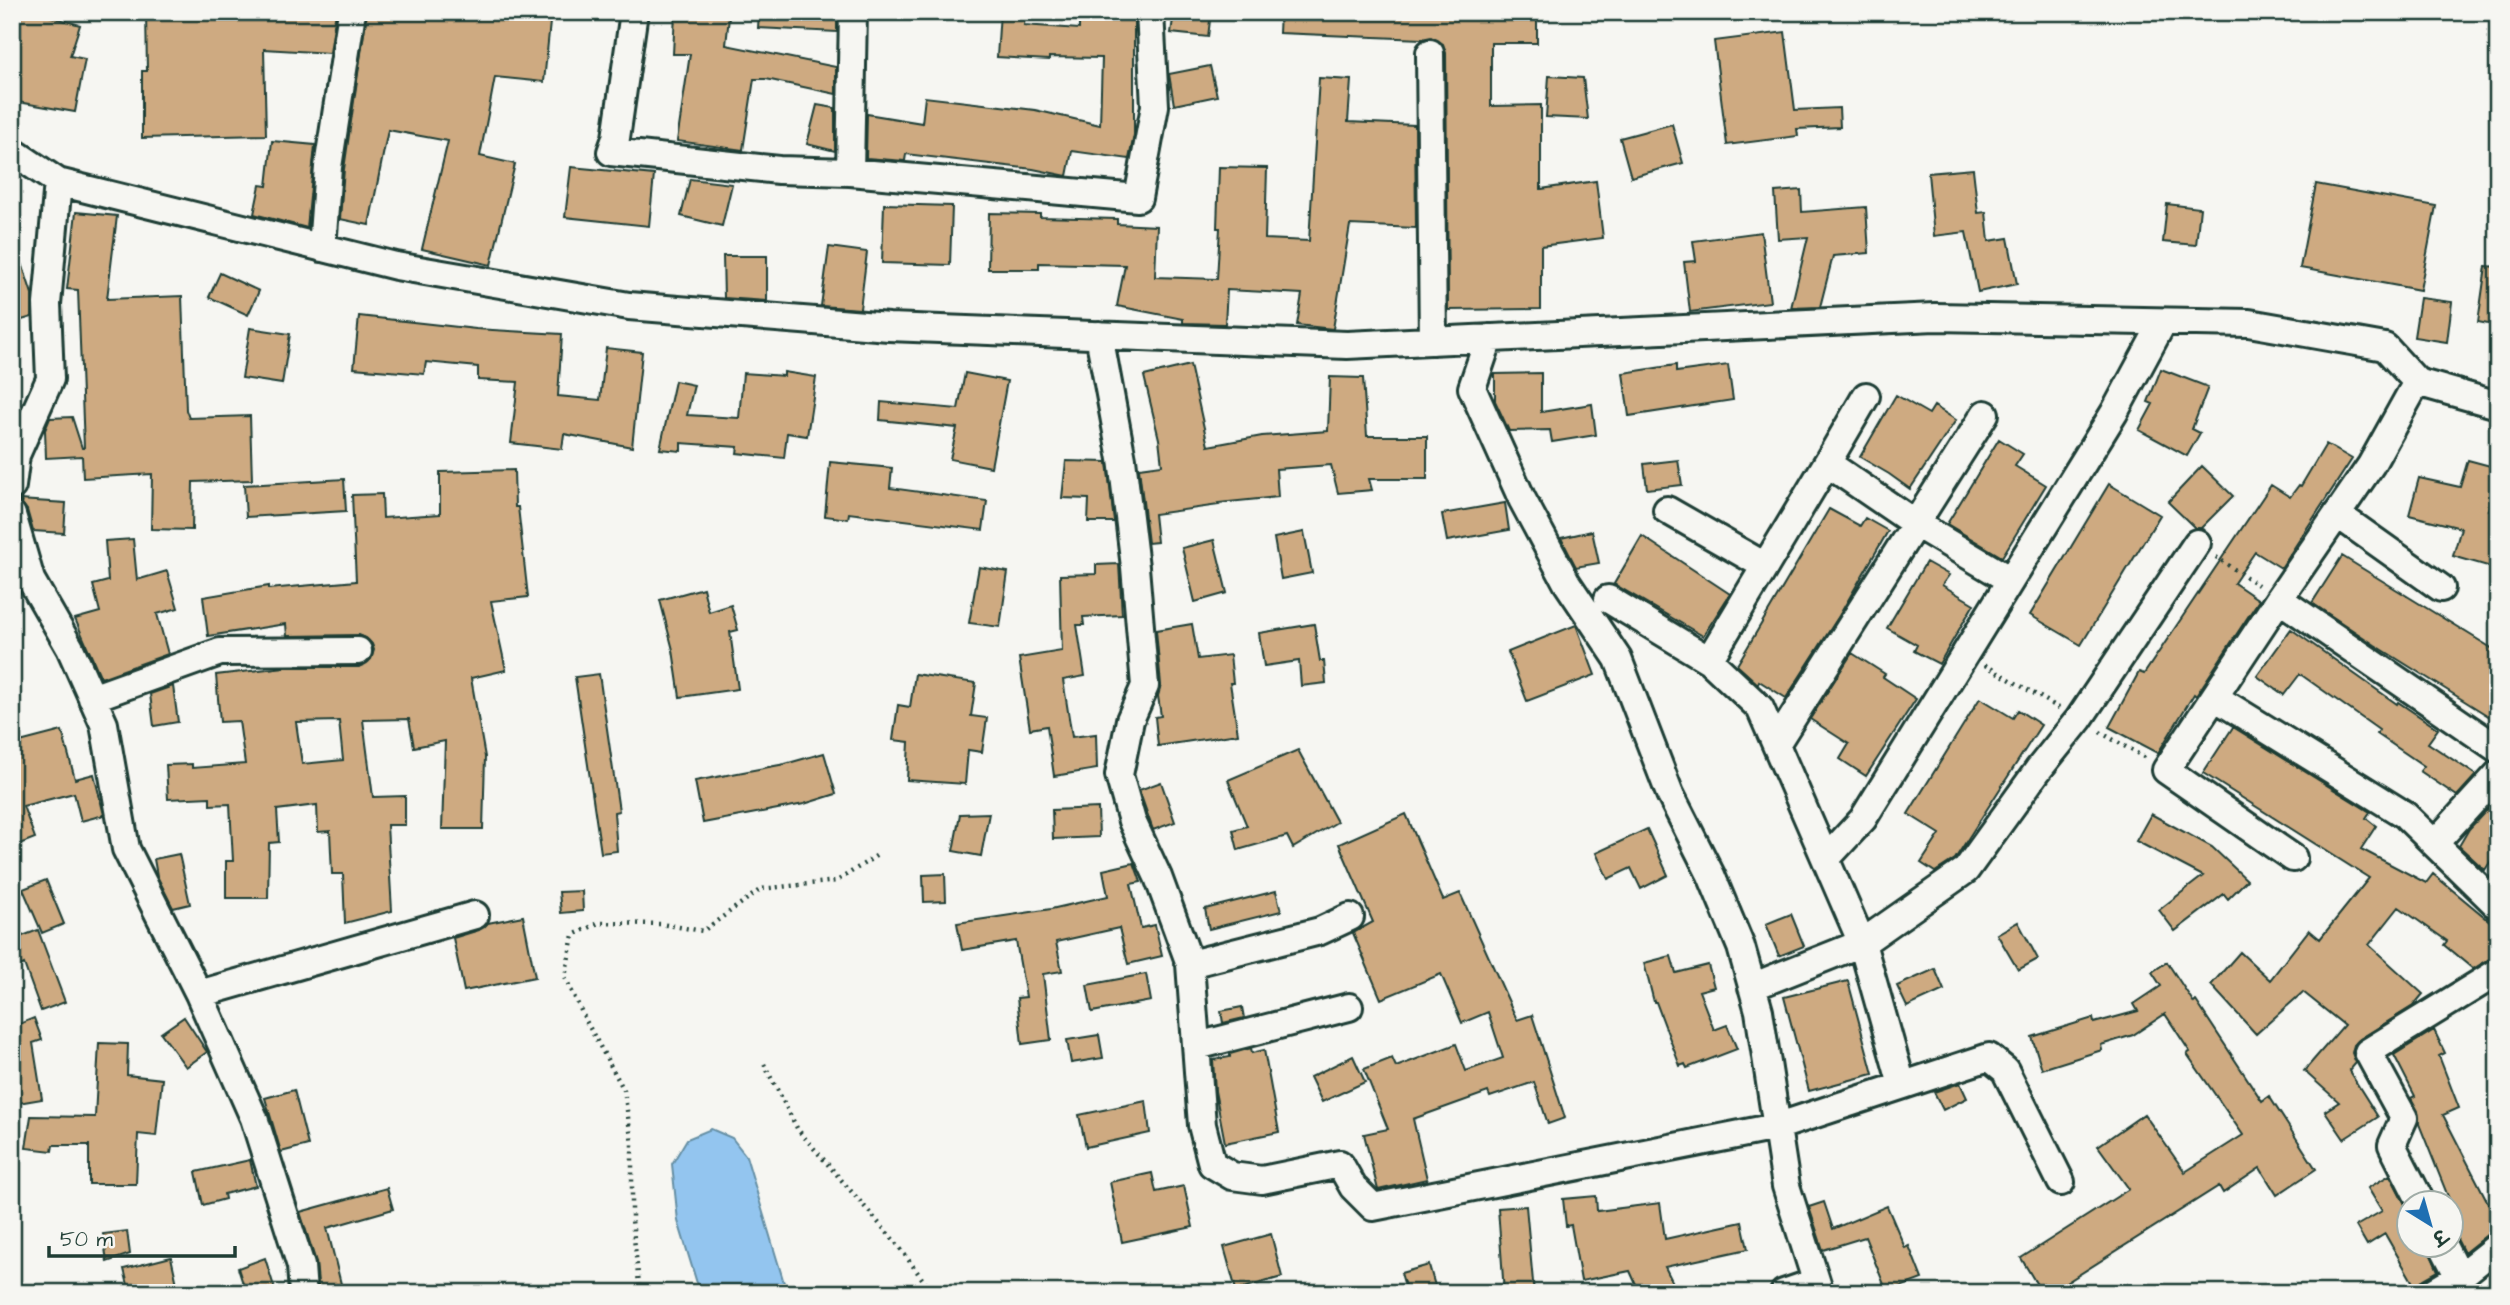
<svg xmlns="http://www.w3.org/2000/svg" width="2510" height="1305" viewBox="0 0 2510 1305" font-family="'Architects Daughter','Playpen Sans Deva',sans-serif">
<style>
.water{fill:#93c5ef;stroke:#658fa4;stroke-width:2}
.building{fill:#ceaa81;stroke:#1f3d34;stroke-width:2;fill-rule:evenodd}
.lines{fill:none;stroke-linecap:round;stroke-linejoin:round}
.minor-casing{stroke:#1f3d34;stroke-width:32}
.path{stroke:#1f3d34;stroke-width:4.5;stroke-dasharray:2 5;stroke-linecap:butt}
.minor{stroke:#f6f6f2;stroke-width:26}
</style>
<rect width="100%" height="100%" fill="#f6f6f2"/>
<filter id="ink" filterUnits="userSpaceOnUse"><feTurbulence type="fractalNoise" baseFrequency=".0143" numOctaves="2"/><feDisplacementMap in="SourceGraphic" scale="14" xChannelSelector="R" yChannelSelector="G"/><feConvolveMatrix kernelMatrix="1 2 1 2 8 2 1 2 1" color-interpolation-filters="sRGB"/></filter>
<g filter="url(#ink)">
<path class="water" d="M711 1129 732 1138 746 1156 787 1293H700L678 1221 672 1164 687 1139Z"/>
<path class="building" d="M12 12H35L80 25 70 56 85 59 75 112 12 101Z
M146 12H203V16L336 12 330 53 264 49 266 135 142 138V71H147Z
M367 12H551L544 82 495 77 480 156 515 164 491 265 422 249 448 141 388 130 369 225 340 219 344 169Z
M675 12H699L729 17 726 45 836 67V94L766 79H754L743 150 677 141 690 54H673Z
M759 12H837V32L758 28Z
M1000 12H1025L1024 25 1079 29V12H1134V135L1129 159 1072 151 1067 176 1033 169 906 154 905 161 866 158 867 114 922 123 925 97 1035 110 1100 125 1102 58 1049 57V60L997 57Z
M1174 12H1211L1208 37 1171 33Z
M1280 12H1537V43H1491V106L1541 105V189L1596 181 1603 238 1541 246V309L1448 310 1446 53 1443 44 1431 37 1422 39 1279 33Z
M1785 32 1795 110 1839 108 1840 127 1797 129 1798 136 1727 145 1714 41Z
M1210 66 1217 96 1174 105 1169 74Z
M1549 76 1583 78 1588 119 1546 117Z
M1319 78 1351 80 1348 122 1415 125 1416 228 1350 225 1333 329 1297 325 1302 294 1227 290 1225 324 1183 323V319L1117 306 1125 265 1039 263V269H988L989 213 1040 214V217L1117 219V224L1157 226 1155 277 1217 279 1220 228H1217L1219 167 1267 168 1265 239 1309 241Z
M817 105 835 108V151L807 144Z
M1672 124 1683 163 1631 177 1620 138Z
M272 141 315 145 307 228 254 214 260 185 267 186Z
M571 167 654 175 649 226 565 217Z
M1973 169 1978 213 1986 212 1989 241 2008 238 2017 284 1978 292 1966 232 1934 236 1928 173Z
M690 179 732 184 722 226 681 216Z
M2316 184 2436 206 2420 290 2300 268Z
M1801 190 1802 212 1866 207 1869 253 1833 256 1820 307 1791 308 1808 237 1778 239 1775 192Z
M884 204 952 206 950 265 882 263Z
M2167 204 2200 208 2196 245 2163 242Z
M76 212 117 216 107 299 182 296 186 410 189 418 250 416 252 480 193 482 192 530 151 529 152 474 83 478 82 456 46 458 45 430 50 418 72 417 82 448H84L78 290 67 289Z
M1761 232 1770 302 1690 312 1684 262 1696 261 1693 241Z
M12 245H16L32 294V317L12 323Z
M829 247 867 252 860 309 821 306Z
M723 256H767V301L724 298Z
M2486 266 2498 267V326L2478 322Z
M220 273 259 291 248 315 209 297Z
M2420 298 2452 302 2447 342 2414 337Z
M359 316 476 329 562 334 558 396 600 400 606 348 642 352 632 447 564 434 562 449 511 443 518 382 478 380V367L426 362 424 374 354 368Z
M250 328 290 334 282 384 242 378Z
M1190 365 1208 446 1262 436 1328 431 1330 377 1363 378 1367 436H1427V479H1369L1372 490 1338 493 1331 465 1276 469 1278 497 1218 503 1219 505 1154 514 1157 542 1148 543 1139 468 1162 465 1159 439 1144 376Z
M1676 365V372L1728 365 1733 400 1629 416 1623 373Z
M2161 369 2208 387 2192 429 2200 433 2187 456 2139 430 2153 404 2148 402Z
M784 372 816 377 807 436 787 433 784 458 737 453 738 447 681 443V451L660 449 675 381 694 385 687 415 739 418 743 373 784 376Z
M965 373 1007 381 991 467 950 459 957 428 880 420 881 402 958 409Z
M1541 373V412L1592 404 1596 435 1552 442 1550 430 1509 431 1495 401V374Z
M1896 395 1929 414 1934 406 1956 420 1910 489 1889 474 1860 457Z
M1999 439 2023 454 2015 466 2046 485 2002 557 1947 524Z
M2326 444 2352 459 2281 568 2255 552 2234 583 2259 600 2196 696 2194 694 2158 753 2109 727 2139 672 2144 674 2271 485 2290 497 2299 485 2301 486Z
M1678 460 1682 485 1647 489 1644 464Z
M2468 460 2498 468V479L2489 510 2498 511V569L2453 556 2461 528 2409 515 2419 478 2460 487Z
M1066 461 1107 462 1114 522H1088L1089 499 1062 498Z
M830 462 892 468 890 488 987 501 983 530 849 513 848 519 825 516Z
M2202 466 2233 496 2201 528H2195L2168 502Z
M514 470 515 507H518L528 597 491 601 506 670 471 678 485 757 483 829H442L445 741 414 747 409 719 363 720 373 797 405 796V825H387L392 911 345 923 343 874H332L330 831 318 832 317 805 277 810 279 842 269 843 268 898H226V861H233L230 804 210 805V797L168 799 166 765 192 764V768L245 764 239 721 220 722 216 675 285 667H359L371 659 374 650 372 644 366 638 359 635 287 636 286 624 208 636 203 597 269 586V589L356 581 352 495 382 494 383 518 440 514V472ZM339 721 343 760 302 764 296 722Z
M344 479 346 511 246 517 244 485Z
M2109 484 2160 515 2081 645 2030 615Z
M19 500 66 503 64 533 33 531 27 510Z
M1505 503 1509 530 1447 541 1442 514Z
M1829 509 1860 526 1865 518 1888 531 1839 616 1786 698 1759 681 1758 684 1737 665Z
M1592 531 1599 563 1576 567 1561 538Z
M1304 532 1312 573 1281 579 1274 538Z
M1642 536 1730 594 1703 636 1614 584Z
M133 539 137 580 167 571 178 608 157 614 168 654 101 678 75 619 100 612 93 585 108 581 105 541Z
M1214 540 1227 593 1195 602 1182 548Z
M2342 556 2498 652V722L2375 645 2312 603Z
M1926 562 1949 575 1942 585 1974 604 1939 664 1914 651 1917 645 1887 628Z
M1119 564 1122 615 1083 617 1084 625H1077L1085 676 1063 680 1072 737 1096 734 1097 769 1054 776 1047 726 1030 729 1019 658 1062 651 1060 575 1096 574V565Z
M979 567 1008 572 1000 627 969 623Z
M703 588 709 612 731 605 738 630 730 632 738 689 680 697 673 650 660 600Z
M1192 624 1198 659 1230 655 1233 683H1230L1238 734 1158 746 1155 717 1161 716 1158 696 1161 685 1156 630Z
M1314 624 1320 661H1324L1326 683 1301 686 1299 661 1264 666 1259 633Z
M1576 625 1595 675 1527 701 1508 652Z
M2291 629 2397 704 2398 702 2438 729 2428 743 2476 775 2457 796 2420 771 2424 766 2377 734 2379 730 2300 674 2284 695 2257 676Z
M1852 653 1885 674 1883 677 1916 699 1866 776 1840 759 1849 744 1810 719Z
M599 674 619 811 614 812 617 851 601 853 575 677Z
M915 674 976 683 971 716 987 718 982 752 968 750 965 784 907 780 909 742 893 740 898 705 910 707Z
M173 686 178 722 154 726 150 694Z
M1980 698 2013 718 2018 710 2041 725 1964 845 1955 859 1935 872 1921 863 1940 834 1908 814Z
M2233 727 2370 812 2366 818 2376 826 2361 849 2426 883 2433 874 2498 928V950L2491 958 2473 969 2444 945 2447 941 2399 907 2369 945 2423 994 2413 1006 2360 1039 2354 1045 2352 1053 2356 1063 2349 1071 2378 1117 2344 1139 2325 1111 2339 1102 2304 1071 2344 1025 2303 992 2256 1034 2211 985 2240 952 2270 980 2309 930 2320 939 2369 878 2203 773Z
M62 731 75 779 94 774 104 815 81 821 74 793 23 806 35 838 12 847V744Z
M1298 750 1337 822 1293 848 1287 836 1238 850 1233 830 1247 826 1228 780Z
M824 753 836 794 804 804 703 823 695 781 785 764Z
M1161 782 1175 822 1153 830 1139 790Z
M2498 798V850L2485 870 2459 846 2469 829Z
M1098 808 1099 837 1053 839 1052 810Z
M989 813 981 856 953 851 960 814Z
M1406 814 1443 900 1460 893 1517 1020 1532 1015 1565 1118 1548 1124 1534 1082 1490 1097 1488 1092 1413 1119 1427 1179 1378 1190 1364 1134 1388 1129 1364 1069 1392 1058 1396 1067 1456 1044 1466 1071 1503 1058 1488 1012 1462 1023 1441 974 1381 999 1353 933 1373 922 1339 844Z
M2151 814 2212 847 2247 880 2228 899 2224 894 2175 931 2159 910 2203 876 2136 841Z
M1647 829 1668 875 1641 889 1631 868 1608 879 1596 853Z
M179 854 190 904 173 908 157 876 154 859Z
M1134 863 1141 882 1131 884 1141 928 1155 925 1162 956 1128 964 1119 928 1056 942 1062 971 1043 974 1051 1040 1022 1044 1017 998 1026 997 1016 941 962 950 957 923 1051 909 1108 896 1103 870Z
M945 874 946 901 924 902 923 875Z
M46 880 64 924 42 933 23 889Z
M582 891 583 911 561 913 559 892Z
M1276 891 1281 911 1209 929 1205 909Z
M1791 914 1804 946 1779 956 1766 924Z
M523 916 535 977 464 991 453 938 479 930 488 923Z
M2018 922 2038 959 2018 970 1997 934Z
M38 930 65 1002 41 1011 24 964 20 966 12 945V940Z
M1671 956 1676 973 1708 965 1714 987 1699 991 1714 1030 1727 1025 1737 1049 1687 1068 1685 1064 1680 1066 1656 1002H1654L1644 963Z
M2167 962 2194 1003 2196 1001 2262 1101 2269 1096 2316 1169 2277 1195 2260 1168 2223 1193 2219 1186 2050 1293H2042L2021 1258 2129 1189 2098 1146 2144 1114 2185 1172 2243 1135 2187 1054 2190 1052 2165 1014 2133 1035 2101 1045 2102 1050 2042 1069 2032 1037 2093 1018 2094 1023 2138 1011 2134 1004 2161 986 2152 972Z
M1935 969 1944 990 1907 1007 1897 986Z
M1146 974 1151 1001 1092 1012 1087 985Z
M1848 981 1873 1074 1809 1091 1784 997Z
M1242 1007 1244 1018 1223 1023 1221 1011Z
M184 1017 207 1052 186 1067 161 1033Z
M34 1018 42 1040 33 1043 42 1099 12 1104V1027Z
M2434 1030 2445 1053 2439 1056 2459 1108 2443 1115 2498 1222V1231L2488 1234 2464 1253 2457 1239 2451 1232V1210L2453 1209 2419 1124 2418 1111 2411 1098 2415 1096 2394 1055Z
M1099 1035 1103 1058 1071 1063 1067 1040Z
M99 1043 128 1044 127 1075 162 1079 156 1136 138 1134 136 1184H89V1145H53L52 1151 26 1148 31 1116 95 1117Z
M1251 1048 1252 1053 1264 1050 1279 1132 1225 1143 1215 1091 1213 1060 1230 1057V1054Z
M1353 1056 1365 1082 1322 1102 1310 1077Z
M1960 1083 1967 1098 1943 1110 1934 1092Z
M294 1090 308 1145 281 1152 265 1098Z
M1146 1101 1150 1133 1086 1147 1079 1115Z
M250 1160 256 1186 224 1194 225 1199 203 1205 196 1172Z
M1152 1173 1156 1192 1184 1186 1193 1227 1122 1242 1110 1182Z
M2390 1175 2409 1212V1245H2427L2438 1271 2424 1279 2416 1288 2385 1234 2367 1245 2356 1226 2382 1211 2368 1188Z
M387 1188 393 1209 327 1228 342 1288 319 1293 316 1262 300 1212Z
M1596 1196 1597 1211 1660 1203 1665 1239 1742 1222 1748 1249 1665 1267 1678 1293H1640L1630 1271 1581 1281 1571 1225 1566 1226 1563 1199Z
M1824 1202 1833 1229 1887 1206 1905 1248 1909 1246 1922 1279 1887 1292 1865 1237 1823 1250 1809 1207Z
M1526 1206 1534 1293H1504L1498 1208Z
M127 1231 130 1254 107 1262 103 1234Z
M1271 1234 1282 1277 1236 1290 1224 1247Z
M171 1257 179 1293H130L124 1269Z
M265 1258 276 1293H246L238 1268Z
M1429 1265 1437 1293H1407L1401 1273Z"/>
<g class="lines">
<defs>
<path id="minor" d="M634 12 616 138 611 152 779 170 850 172 1138 198 1155 106 1150 12
M1430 53 1433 341
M12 151 58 182 396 266 629 306 889 327 1347 345 1935 317 2249 323 2385 347 2417 382 2498 405
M850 172 853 12
M322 248 328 167 352 12
M1099 335 1122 459 1135 567 1145 686 1130 720 1119 775 1132 821 1158 877 1190 964 1202 1125 1212 1164 1232 1176 1262 1180 1340 1164 1353 1187 1373 1207 1776 1127 1989 1057 2005 1070 2061 1182
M1489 338 1472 388 1522 499 1567 583 1618 659 1670 794 1711 875 1741 947 1759 1011 1786 1186 1820 1293
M2417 382 2371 465 2279 599 2498 749
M1866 396 1827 463 1916 524 2010 580
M12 486 16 455 50 379 47 304 58 182
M1667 510 1765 566
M2337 514 2441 588
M12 515 31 580 70 648 104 724 126 849 199 994 254 1118 301 1266 303 1293
M1608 599 1709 660 1760 708 1862 943 1752 987
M2279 599 2166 770 2293 858
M1709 660 1827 463
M92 698 220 652 358 651
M2216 698 2405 815 2498 906
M1776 744 1985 414
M2435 843 2498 774
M1826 859 1863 819 2114 413 2163 322
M1190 964 1320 931 1350 917
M199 994 475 915
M1197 1046 1349 1007
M1902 1085 1862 943 1966 870 2038 770 2079 719 2197 543
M2422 1204 2392 1145 2404 1118 2368 1052 2498 972
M2443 1246 2459 1277
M1784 1293 1816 1282
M2432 1293 2459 1277 2498 1246"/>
</defs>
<use href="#minor" class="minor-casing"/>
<path class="path" d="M2216 557 2258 585
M1985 665 2059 708
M2100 732 2147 759
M764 1064 798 1130 897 1244 926 1284 934 1293
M640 1293 632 1220V1144L624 1090 586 1021 565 977 573 935 599 923 661 924 703 931 761 889 837 881 879 854"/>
<use href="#minor" class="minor"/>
</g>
</g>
<rect width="2510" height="1305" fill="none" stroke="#f6f6f2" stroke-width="42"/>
<rect x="21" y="21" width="2468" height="1263" fill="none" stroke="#1f3d34" stroke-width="2.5" filter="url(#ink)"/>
<g transform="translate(2430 1224) rotate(143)"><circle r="33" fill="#f6f6f2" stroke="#a0aca6" stroke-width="2"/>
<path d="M0-5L12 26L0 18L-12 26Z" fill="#1f6fb2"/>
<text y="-10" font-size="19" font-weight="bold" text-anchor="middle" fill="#1f3d34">उ</text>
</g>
<path d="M49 1246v10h186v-10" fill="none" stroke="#1f3d34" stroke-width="3.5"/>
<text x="60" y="1246" font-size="21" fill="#1f3d34" stroke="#f6f6f2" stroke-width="5" paint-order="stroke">50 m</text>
</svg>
